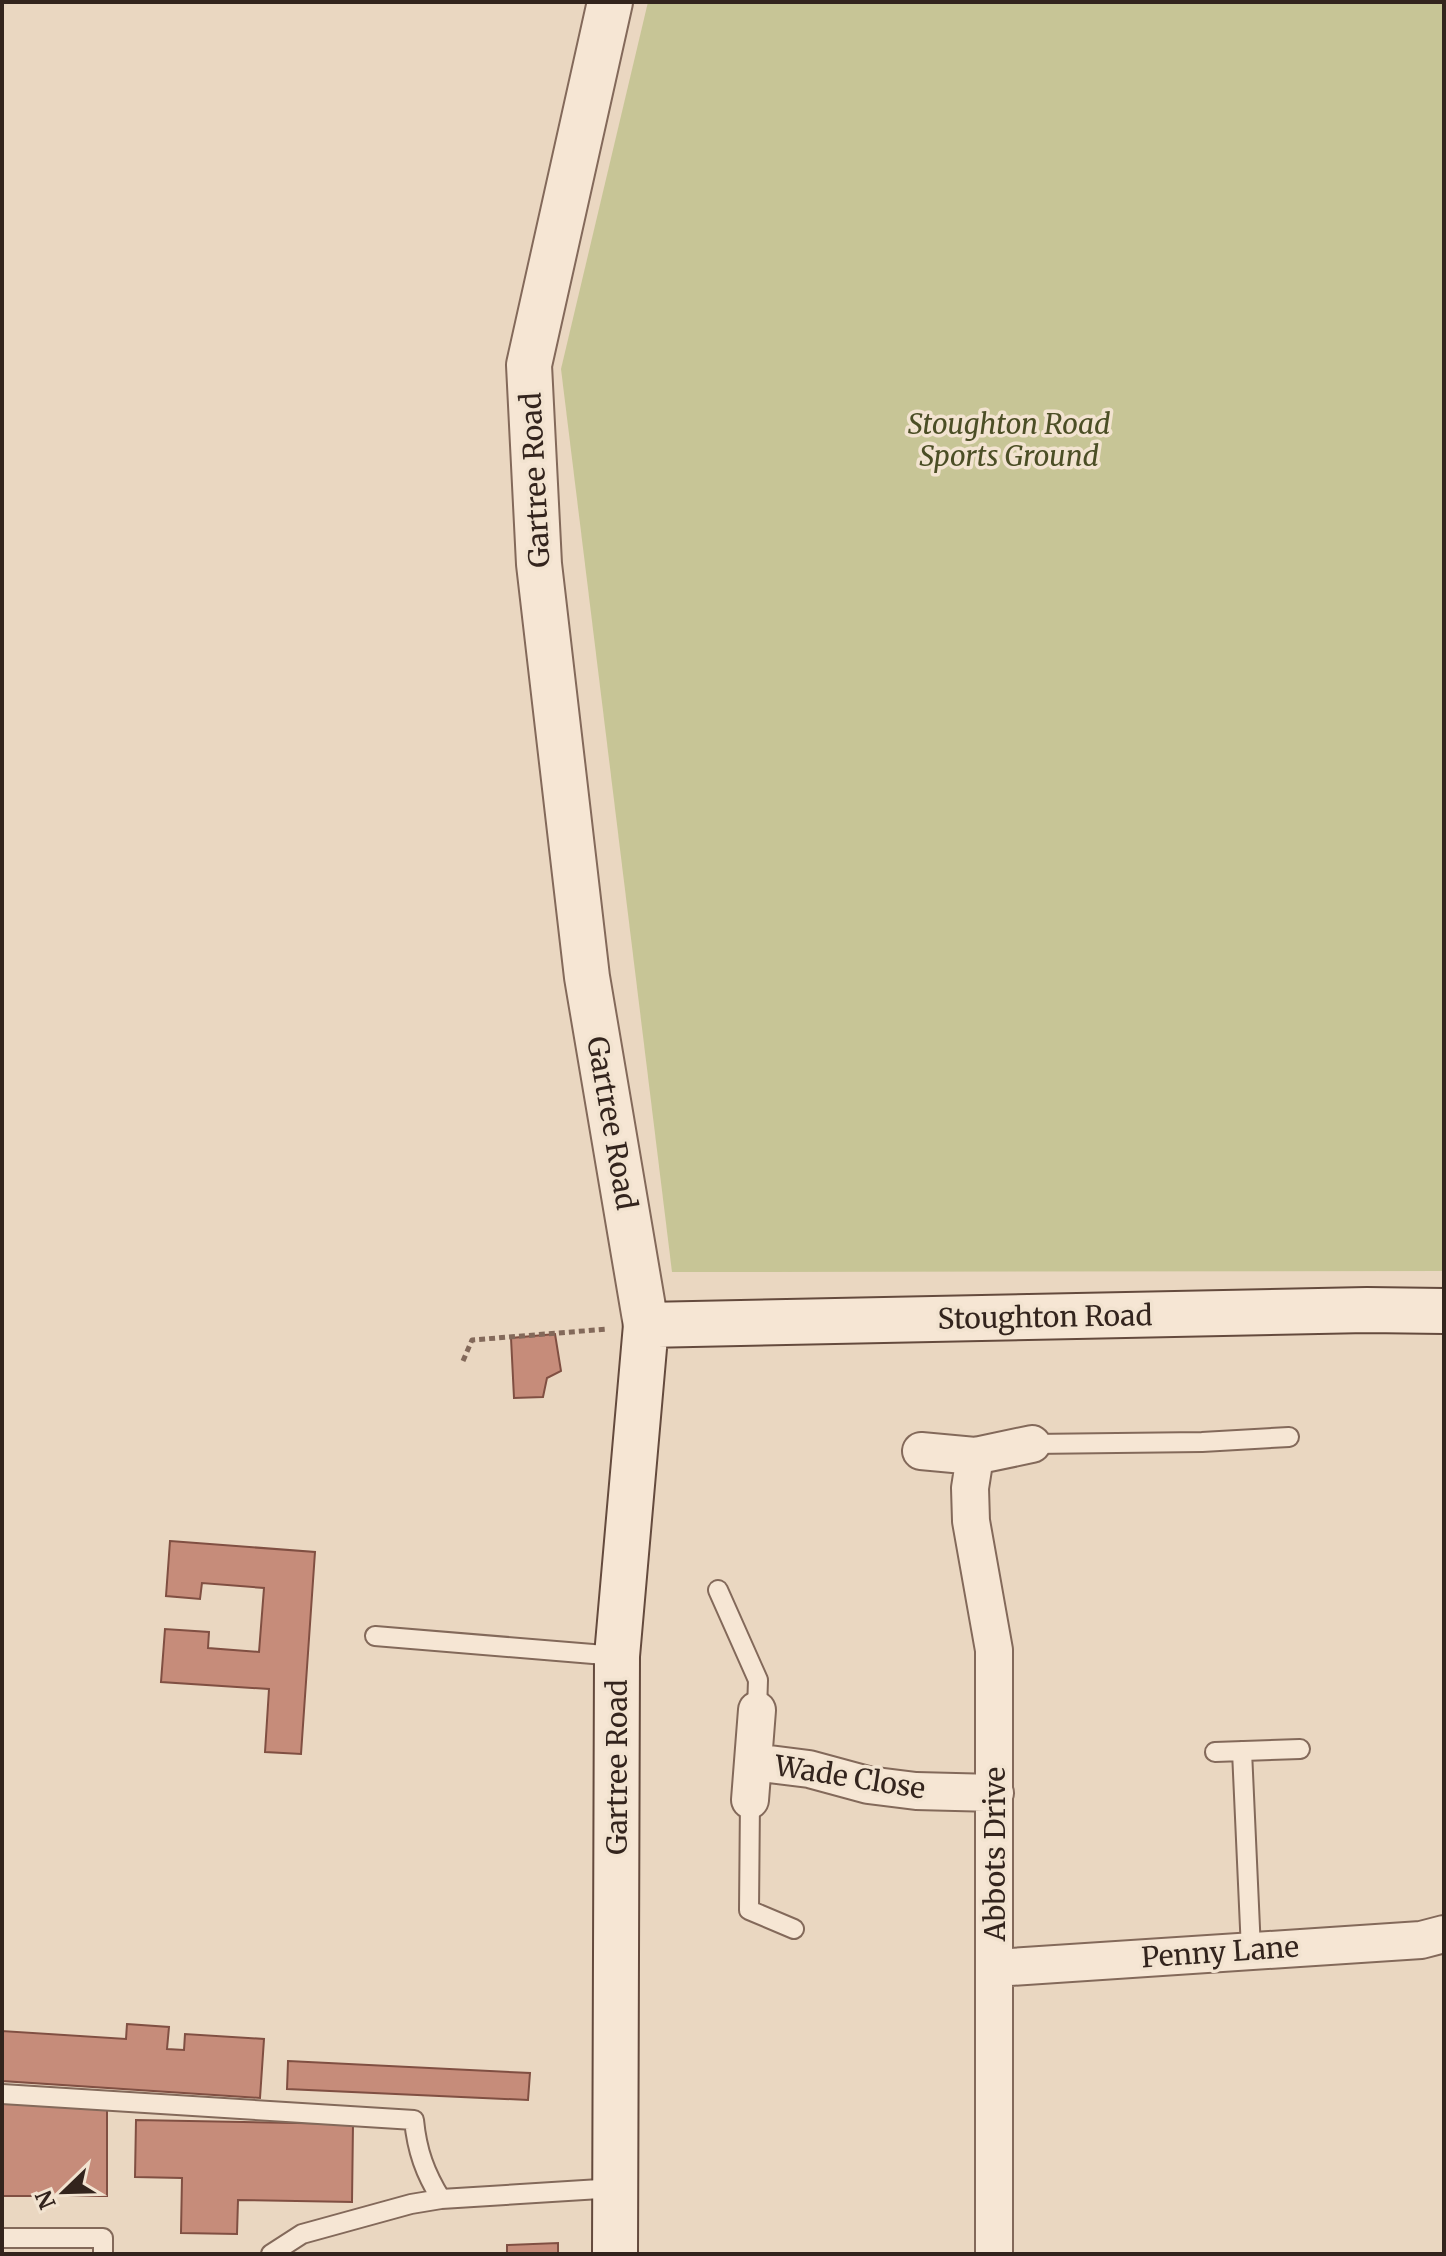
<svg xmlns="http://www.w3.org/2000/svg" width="1446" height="2256" viewBox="0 0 1446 2256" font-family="Merriweather,serif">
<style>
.green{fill:#c7c596}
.building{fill:#c68c7a;stroke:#804f42;stroke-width:2}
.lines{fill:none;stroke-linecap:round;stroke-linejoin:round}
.service-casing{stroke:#83695a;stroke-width:22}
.minor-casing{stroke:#83695a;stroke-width:40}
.tertiary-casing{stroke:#83695a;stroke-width:48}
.secondary-casing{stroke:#644a3d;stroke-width:48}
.path{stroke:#83695a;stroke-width:5;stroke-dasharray:6 4;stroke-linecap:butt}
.service{stroke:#f6e6d4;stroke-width:18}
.minor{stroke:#f6e6d4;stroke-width:36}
.tertiary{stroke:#f6e6d4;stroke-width:44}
.secondary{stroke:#f6e6d4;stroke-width:44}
.labels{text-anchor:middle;stroke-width:7;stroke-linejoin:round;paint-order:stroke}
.park-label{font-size:28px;font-style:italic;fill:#4b4e25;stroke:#f2e3d0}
.street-label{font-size:28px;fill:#33241d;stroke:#f2e3d0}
</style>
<rect width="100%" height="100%" fill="#ead7c1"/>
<path class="green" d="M648 2H1444V1271L672 1272 561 369Z"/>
<path class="building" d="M555 1334 561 1371 547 1378 543 1397 514 1398 511 1338Z
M170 1541 315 1552 301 1754 265 1752 269 1689 161 1682 165 1629 209 1632 208 1648 259 1652 264 1588 202 1583 200 1599 166 1596Z
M127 2024 169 2027 167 2049 184 2050 185 2034 264 2039 260 2098 2 2081V2031L126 2039Z
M288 2061 530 2073 528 2100 287 2089Z
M2 2104H107V2196H2Z
M136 2120 353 2124 352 2202 238 2200 237 2234 181 2233 182 2178 135 2177Z
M558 2243V2254H507V2245Z"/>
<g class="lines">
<defs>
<path id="service" d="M1032 1444 1202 1442 1289 1437
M718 1590 758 1680 757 1710
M375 1636 617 1656
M1242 1751 1251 1950
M1215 1752 1300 1749
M750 1800 749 1910 794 1929
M2 2094 414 2120C417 2151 425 2173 441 2199
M2 2238H103V2254
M271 2254 302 2234 411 2204 441 2199 616 2188"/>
<path id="minor" d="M921 1451 975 1456 1032 1444
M975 1456 970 1488 971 1521 994 1650V2254
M753 1762 809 1769 868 1785 916 1791 995 1793
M750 1800 757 1710
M995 1968 1421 1940 1444 1934"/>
<path id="tertiary" d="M610 2 529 365 539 564 587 977 646 1325"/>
<path id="secondary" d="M615 2254 617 1656 646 1325 1367 1310 1444 1311"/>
</defs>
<use href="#service" class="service-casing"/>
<use href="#minor" class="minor-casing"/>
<use href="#tertiary" class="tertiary-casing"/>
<use href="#secondary" class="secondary-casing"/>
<path class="path" d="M463 1361 472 1340 608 1329"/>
<use href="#service" class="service"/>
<use href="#minor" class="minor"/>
<use href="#tertiary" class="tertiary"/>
<use href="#secondary" class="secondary"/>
</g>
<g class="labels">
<g class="park-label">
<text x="1009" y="434">Stoughton Road<tspan x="1009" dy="32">Sports Ground</tspan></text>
</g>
<g class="street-label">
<text transform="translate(535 480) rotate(-93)" y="10">Gartree Road</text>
<text transform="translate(612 1123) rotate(80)" y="10">Gartree Road</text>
<text transform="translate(1045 1317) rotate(-1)" y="10">Stoughton Road</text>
<text transform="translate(617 1767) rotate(-90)" y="10">Gartree Road</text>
<text transform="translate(850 1777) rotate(9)" y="10">Wade Close</text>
<text transform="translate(995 1854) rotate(-90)" y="10">Abbots Drive</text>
<text transform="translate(1220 1952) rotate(-4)" y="10">Penny Lane</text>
</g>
</g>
<rect width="1446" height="2256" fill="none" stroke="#33241d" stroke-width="8"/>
<g transform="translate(64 2192) rotate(247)" stroke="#f2e3d0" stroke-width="6" paint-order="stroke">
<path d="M0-6L14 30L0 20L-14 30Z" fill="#33241d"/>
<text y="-12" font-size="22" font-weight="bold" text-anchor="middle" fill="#33241d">N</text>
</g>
</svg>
